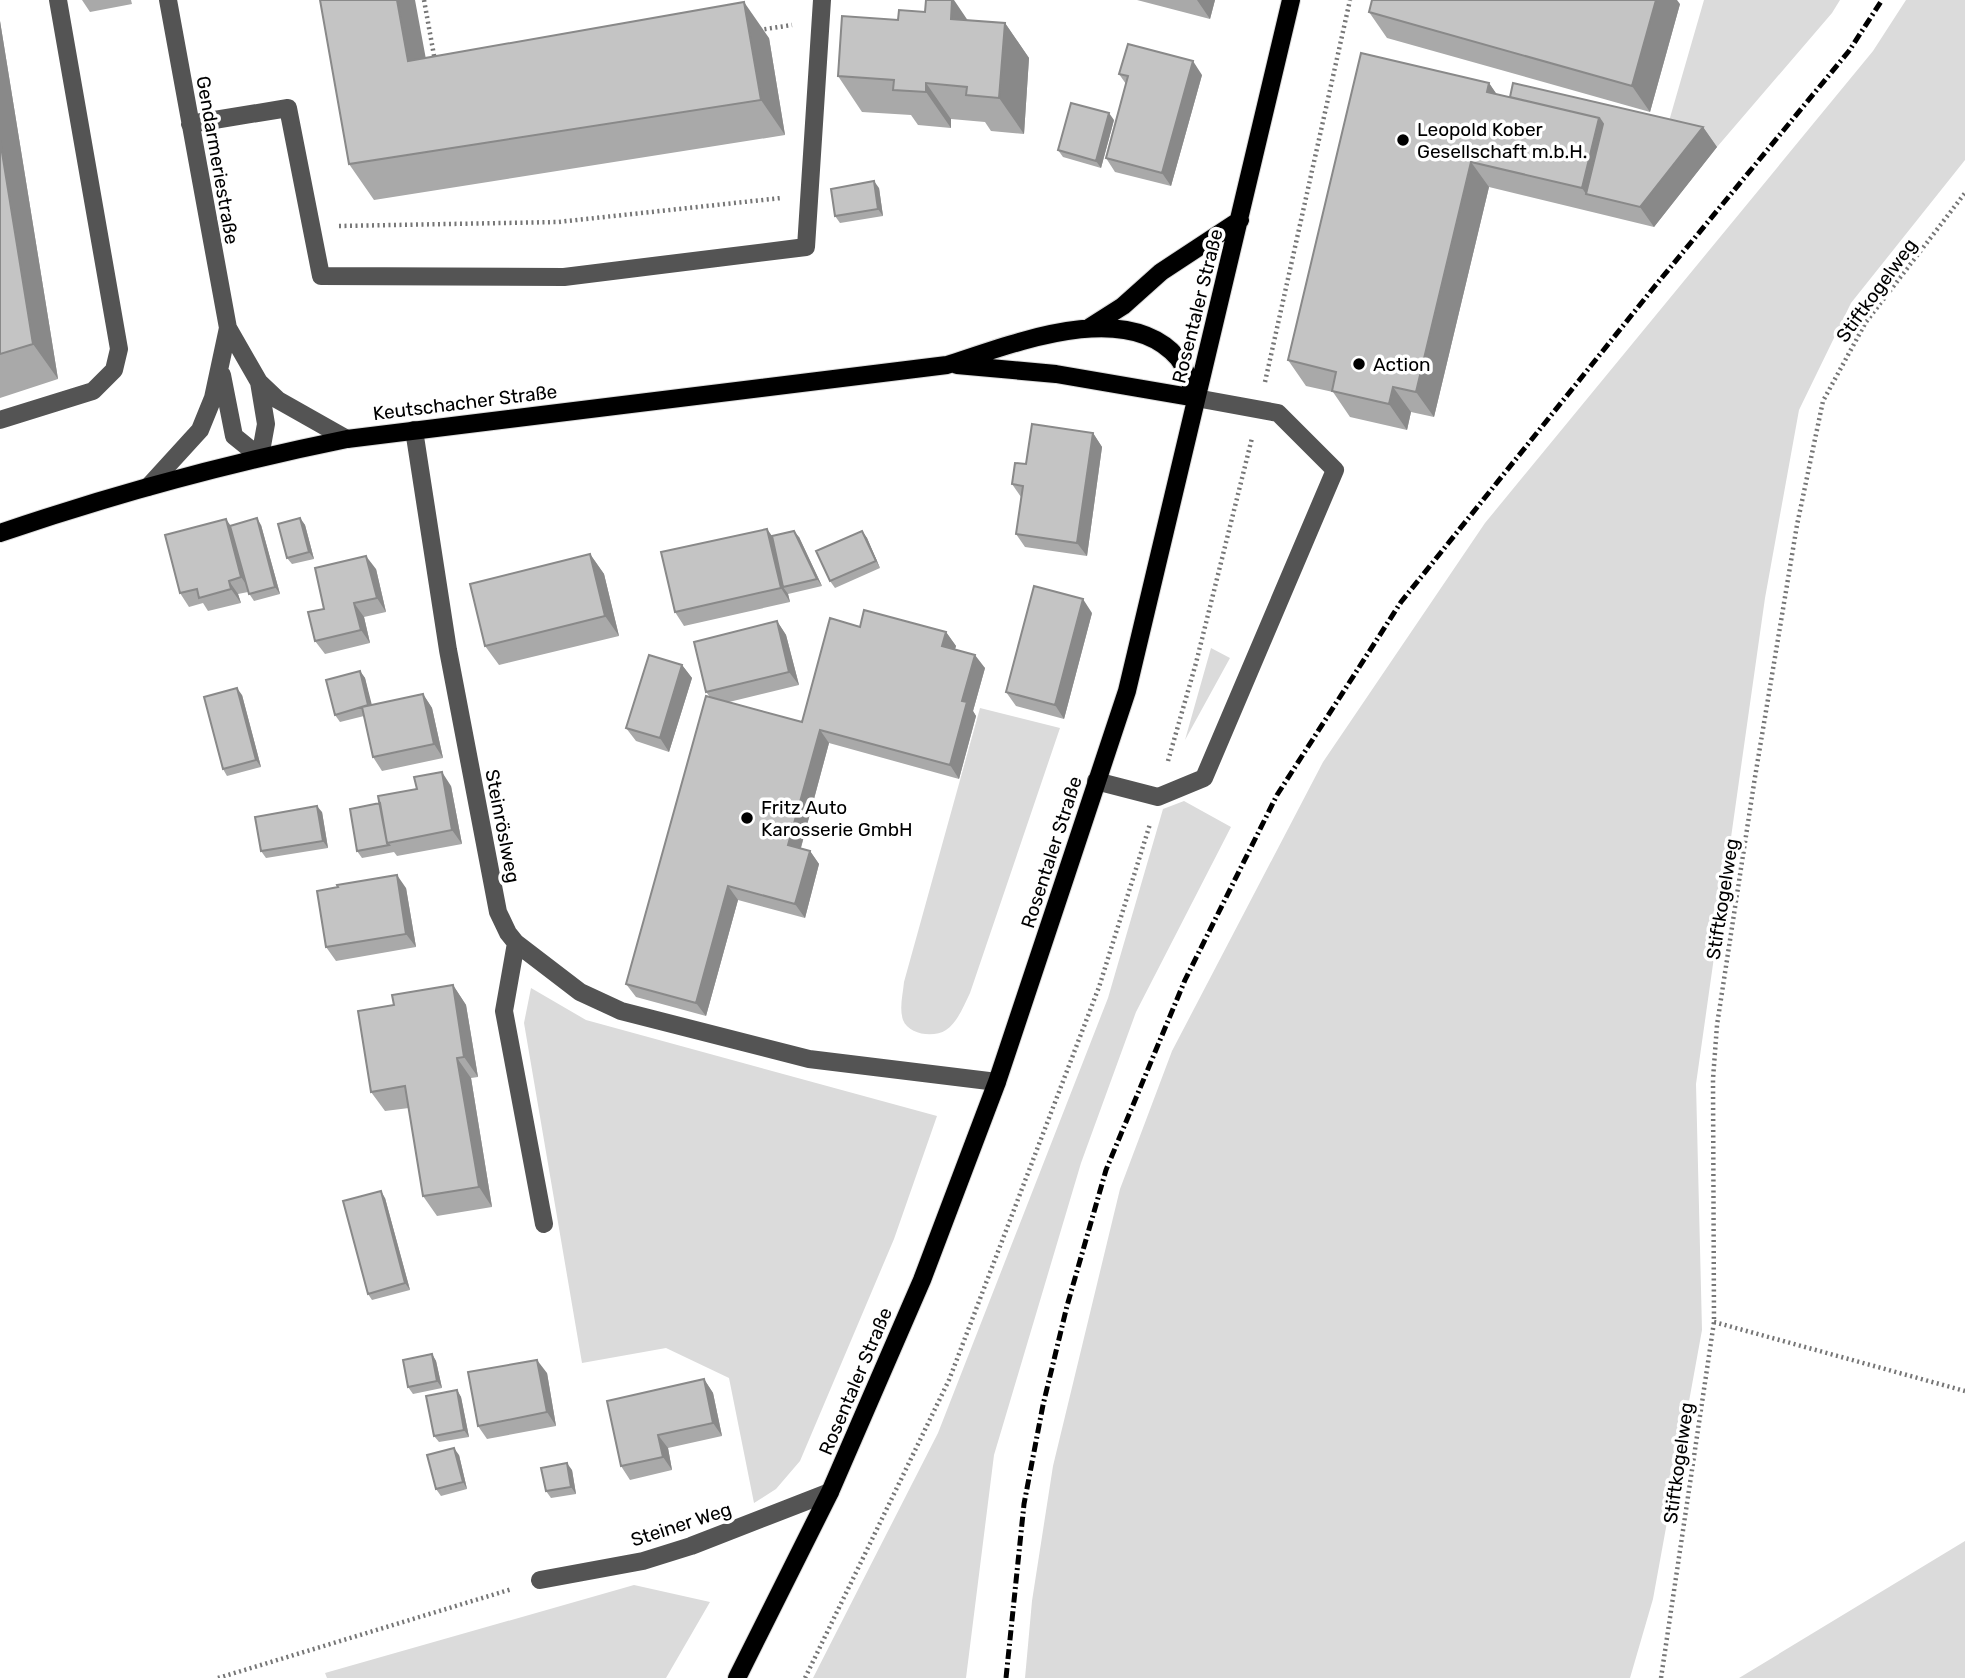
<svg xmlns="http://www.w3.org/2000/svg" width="1965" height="1678" viewBox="0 0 1965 1678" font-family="Rubik,sans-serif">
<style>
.green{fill:#dbdbdb}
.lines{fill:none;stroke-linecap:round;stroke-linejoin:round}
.major-casing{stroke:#dbdbdb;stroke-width:20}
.path{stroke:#767676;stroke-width:4.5;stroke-dasharray:2 3.5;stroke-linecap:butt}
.minor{stroke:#545454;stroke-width:18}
.major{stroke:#000;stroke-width:18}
.rail{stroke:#000;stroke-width:5;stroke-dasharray:10 3.5 2 3.5;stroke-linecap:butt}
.wall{fill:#a9a9a9}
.shaded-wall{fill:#898989}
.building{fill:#c4c4c4;stroke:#898989;stroke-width:2}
.poi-dot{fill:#000;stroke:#fff;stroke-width:2.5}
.labels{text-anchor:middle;stroke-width:7;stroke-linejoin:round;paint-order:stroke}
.poi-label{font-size:19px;fill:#000;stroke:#fff;text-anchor:start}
.street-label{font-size:19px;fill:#000;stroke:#fff}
</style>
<rect width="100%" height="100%" fill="#fff"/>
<path class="green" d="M1704 0H1840L1832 13 1717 147 1665 135Z
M1906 0H1965V160L1851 303 1799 410 1765 598 1696 1084 1702 1330 1653 1599 1630 1678H1025L1032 1601 1053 1466 1120 1189 1172 1051 1323 762 1485 523 1873 51Z
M1211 648 1230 658 1185 740Z
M980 708 1060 728 970 993C964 1005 958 1022 946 1030 934 1038 909 1035 903 1020 899 1008 903 994 904 982Z
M1184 801 1231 827 1136 1012 1081 1163 994 1455 966 1678H813L938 1433 1108 998 1163 809Z
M531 988 586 1020 937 1116 894 1239 800 1461 776 1489 754 1503 729 1378 666 1348 582 1363 524 1023Z
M1965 1541V1678H1739Z
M634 1585 710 1602 666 1678H327L325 1673Z"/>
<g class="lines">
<defs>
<path id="major" d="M1090 327 1123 306 1161 272 1240 220
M957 365 1056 374 1196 398
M0 533C114 494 229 463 347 439L947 365C1010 345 1126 297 1178 358 1186 368 1191 386 1196 398
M737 1678 830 1492 922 1280 997 1082 1067 872 1127 691 1291 0"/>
</defs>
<use href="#major" class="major-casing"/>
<path class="path" d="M424 0 435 61
M759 30 792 25
M339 226 558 222 781 198
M1265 382 1350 0
M1168 761 1196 663 1252 438
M1714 1322 1965 1391
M218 1678 512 1589
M805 1678 949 1380 1099 987 1150 824
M1661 1678 1714 1322 1713 1079 1717 1025 1755 777 1797 525 1823 401 1866 322 1965 193"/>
<path class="minor" d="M168 0 228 328 259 382 278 400 347 439
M190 124 288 108 321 276 564 277 806 247 822 0
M222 375 234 436 260 457 266 424 259 382
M0 420 93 391 114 370 119 349 58 0
M414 430 448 650 498 912 508 933 516 943 580 992 621 1011 809 1059 997 1082
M148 487 200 430 213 398 228 328
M1096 781 1158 797 1204 778 1335 470 1278 413 1196 398
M516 943 504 1011 544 1224
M540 1580 643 1561 691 1546 830 1492"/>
<use href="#major" class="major"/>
<path class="rail" d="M1006 1678 1024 1504 1043 1405 1067 1306 1106 1170 1185 980 1277 795 1401 602 1655 286 1849 51 1882 0"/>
</g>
<path class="wall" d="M82 0H131L132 4 90 12Z
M1137 0H1215L1210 19Z
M1680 4 1650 112 1387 38 1369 12Z
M898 20H968L1005 23 1029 58 1024 134 991 131 985 122 951 119V128L918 125 911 115 862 112 838 76Z
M0 21 58 379 0 398Z
M769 38 785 135 374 200 349 164 426 58Z
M1119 74 1202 75 1171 186 1115 172 1106 158 1126 84Z
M1489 83 1496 94 1510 97 1703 127 1717 147 1654 227 1489 187 1434 417 1411 412 1407 430 1350 417 1333 392 1306 386 1288 360Z
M1114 120 1101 168 1063 157 1058 150Z
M879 188 883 216 840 223 835 216Z
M1093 433 1102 447 1087 556 1025 547 1016 534 1021 497 1012 484 1026 464Z
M300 518 305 525 314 559 292 564 287 558Z
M261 525 280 594 254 601 248 592 238 594 241 603 208 611 203 603 189 607 180 593 230 526Z
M767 529 772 536 799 537 822 586 788 594 790 602 684 626 675 612Z
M862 531 867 538 880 568 835 588 830 581Z
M590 554 604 574 619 636 499 665 485 646Z
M376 569 386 612 364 617 370 643 325 654 315 641 324 609Z
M1092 613 1064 719 1016 706 1006 692Z
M777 621 786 635 799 685 729 702 802 722 860 627 946 632 956 646 955 649 985 668 973 711 976 716 959 779 829 743 801 848 810 851 819 864 805 918 738 900 706 1016 636 997 626 984 710 697 706 692Z
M682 665 692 678 669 752 636 741 626 728Z
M360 671 365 678 371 705 423 694 432 708 443 758 382 771 373 757 364 716 340 722 335 715Z
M242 695 261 767 227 776 223 769Z
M451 786 462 844 397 856 394 852 362 858 357 851 380 803Z
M322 812 328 848 266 858 261 851Z
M406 888 416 947 336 961 326 947Z
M453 985 466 1005 478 1077 471 1078 492 1207 437 1216 423 1196 409 1108 385 1111 371 1092 394 1005Z
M385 1198 410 1290 372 1300 368 1294Z
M432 1354 436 1361 442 1388 413 1394 408 1387Z
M547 1373 556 1426 487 1439 478 1426Z
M704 1379 713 1393 722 1436 668 1448 672 1470 630 1480 621 1466Z
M457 1390 461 1397 469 1437 439 1442 434 1436Z
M459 1455 467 1489 441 1496 436 1489Z
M572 1470 576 1494 551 1498 546 1491Z"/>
<path class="shaded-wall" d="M397 0H415L433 97 408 61Z
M952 0H954L977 34 951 19Z
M1197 0H1215L1210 19Z
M1656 0H1677L1680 4 1650 112 1632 86Z
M744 2 769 38 785 135 761 100Z
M0 21 58 379 33 344 0 140Z
M1005 23 1029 58 1024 134 999 98Z
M1193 61 1202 75 1171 186 1162 173Z
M926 83 951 119V128L926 92Z
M1489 83 1507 109 1487 92Z
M1109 113 1114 120 1101 168 1096 161Z
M1599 118 1617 144 1586 194 1582 188Z
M1703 127 1717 147 1654 227 1640 207Z
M1471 162 1489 187 1434 417 1416 392Z
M874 181 879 188 883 216 878 209Z
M1393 387 1411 412 1407 430 1389 404Z
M1093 433 1102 447 1087 556 1077 543Z
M257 518 261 525 280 594 275 587Z
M300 518 305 525 314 559 309 552Z
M226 519 235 532 251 591 241 577Z
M767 529 776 542 783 587 788 594 790 602 781 588Z
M794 531 799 537 822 586 817 579Z
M862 531 867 538 880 568 876 561Z
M590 554 604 574 619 636 605 616Z
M366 556 376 569 386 612 377 598Z
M229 581 238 594 241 603 231 589Z
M1083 599 1092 613 1064 719 1055 705Z
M354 603 364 617 370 643 361 630Z
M777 621 786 635 799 685 789 672Z
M946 632 956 646 952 659 942 646Z
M975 655 985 668 973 711 976 716 959 779 950 765 962 701Z
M682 665 692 678 669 752 660 738Z
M360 671 365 678 374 713 369 706Z
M237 688 242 695 261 767 256 760Z
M423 694 432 708 443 758 434 744Z
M820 730 829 743 798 858 788 845Z
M442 772 451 786 462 844 452 830Z
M317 806 322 812 328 848 323 841Z
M810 851 819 864 805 918 795 904Z
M397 875 406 888 416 947 406 934Z
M728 886 738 900 706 1016 696 1003Z
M453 985 466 1005 478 1077 464 1057Z
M457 1058 471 1078 492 1207 479 1187Z
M381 1191 385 1198 410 1290 405 1283Z
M432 1354 436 1361 442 1388 437 1381Z
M537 1360 547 1373 556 1426 547 1412Z
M704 1379 713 1393 722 1436 713 1423Z
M457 1390 461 1397 469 1437 464 1430Z
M658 1435 668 1448 672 1470 663 1457Z
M454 1448 459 1455 467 1489 463 1482Z
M567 1463 572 1470 576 1494 571 1487Z"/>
<path class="building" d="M320 0H397L408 61 744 2 761 100 349 164Z
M926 0H952L951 19 1005 23 999 98 966 95 967 87 926 83V92L893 90 894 80 838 76 842 16 898 20 899 10 925 12Z
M1372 0H1656L1632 86 1369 12Z
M1128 44 1193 61 1162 173 1106 158 1128 76 1119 74Z
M1361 53 1489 83 1487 92 1599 118 1582 188 1471 162 1416 392 1393 387 1389 404 1332 391 1336 372 1288 360Z
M1513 83 1703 127 1640 207 1586 194 1603 124 1599 118 1510 97Z
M1071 103 1109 113 1096 161 1058 150Z
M0 140 33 344 0 354Z
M874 181 878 209 835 216 831 189Z
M1032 424 1093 433 1077 543 1016 534 1023 486 1012 484 1015 463 1026 464Z
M257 518 275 587 249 594 230 526Z
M300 518 309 552 287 558 278 524Z
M226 519 241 577 229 581 231 589 199 598 197 589 180 593 165 535Z
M767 529 781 588 675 612 661 552Z
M794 531 817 579 783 587 772 536Z
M862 531 876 561 830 581 816 551Z
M590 554 605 616 485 646 470 584Z
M366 556 377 598 354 603 361 630 315 641 308 612 324 609 315 568Z
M1034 586 1083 599 1055 705 1006 692Z
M864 610 946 632 942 646 975 655 962 701 967 702 950 765 820 730 788 845 810 851 795 904 728 886 696 1003 626 984 706 696 802 722 830 618 860 627Z
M777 621 789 672 706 692 694 642Z
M649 655 682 665 660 738 626 728Z
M360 671 368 705 335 715 326 680Z
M237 688 256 760 223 769 204 697Z
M423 694 434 744 373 757 362 707Z
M442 772 452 830 387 843 378 796 417 789 414 777Z
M380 803 387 843 389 845 357 851 350 809Z
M317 806 323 841 261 851 255 817Z
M397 875 406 934 326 947 317 891 338 887 337 885Z
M453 985 464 1057 457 1058 479 1187 423 1196 405 1086 371 1092 358 1011 394 1005 392 995Z
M381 1191 405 1283 368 1294 343 1201Z
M432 1354 437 1381 408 1387 403 1360Z
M537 1360 547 1412 478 1426 468 1372Z
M704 1379 713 1423 658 1435 663 1457 621 1466 607 1401Z
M457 1390 464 1430 434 1436 426 1396Z
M454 1448 463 1482 436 1489 427 1455Z
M567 1463 571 1487 546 1491 541 1468Z"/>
<g class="poi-dot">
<circle cx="1403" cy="140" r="7"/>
<circle cx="1359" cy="364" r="7"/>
<circle cx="747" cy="818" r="7"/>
</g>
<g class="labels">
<g class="poi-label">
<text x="1417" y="136">Leopold Kober<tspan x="1417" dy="22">Gesellschaft m.b.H.</tspan></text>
<text x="1373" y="371">Action</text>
<text x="761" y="814">Fritz Auto<tspan x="761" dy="22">Karosserie GmbH</tspan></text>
</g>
<g class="street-label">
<text transform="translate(218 160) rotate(80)" y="7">Gendarmeriestraße</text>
<text transform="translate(1876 290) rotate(-54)" y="7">Stiftkogelweg</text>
<text transform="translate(1197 306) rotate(-76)" y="7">Rosentaler Straße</text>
<text transform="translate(465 402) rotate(-7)" y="7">Keutschacher Straße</text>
<text transform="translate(503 826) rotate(79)" y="7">Steinröslweg</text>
<text transform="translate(1051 852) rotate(-72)" y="7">Rosentaler Straße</text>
<text transform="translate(1722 899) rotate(-81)" y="7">Stiftkogelweg</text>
<text transform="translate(855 1381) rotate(-67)" y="7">Rosentaler Straße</text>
<text transform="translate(1678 1463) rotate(-82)" y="7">Stiftkogelweg</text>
<text transform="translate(681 1524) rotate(-18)" y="7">Steiner Weg</text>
</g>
</g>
</svg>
